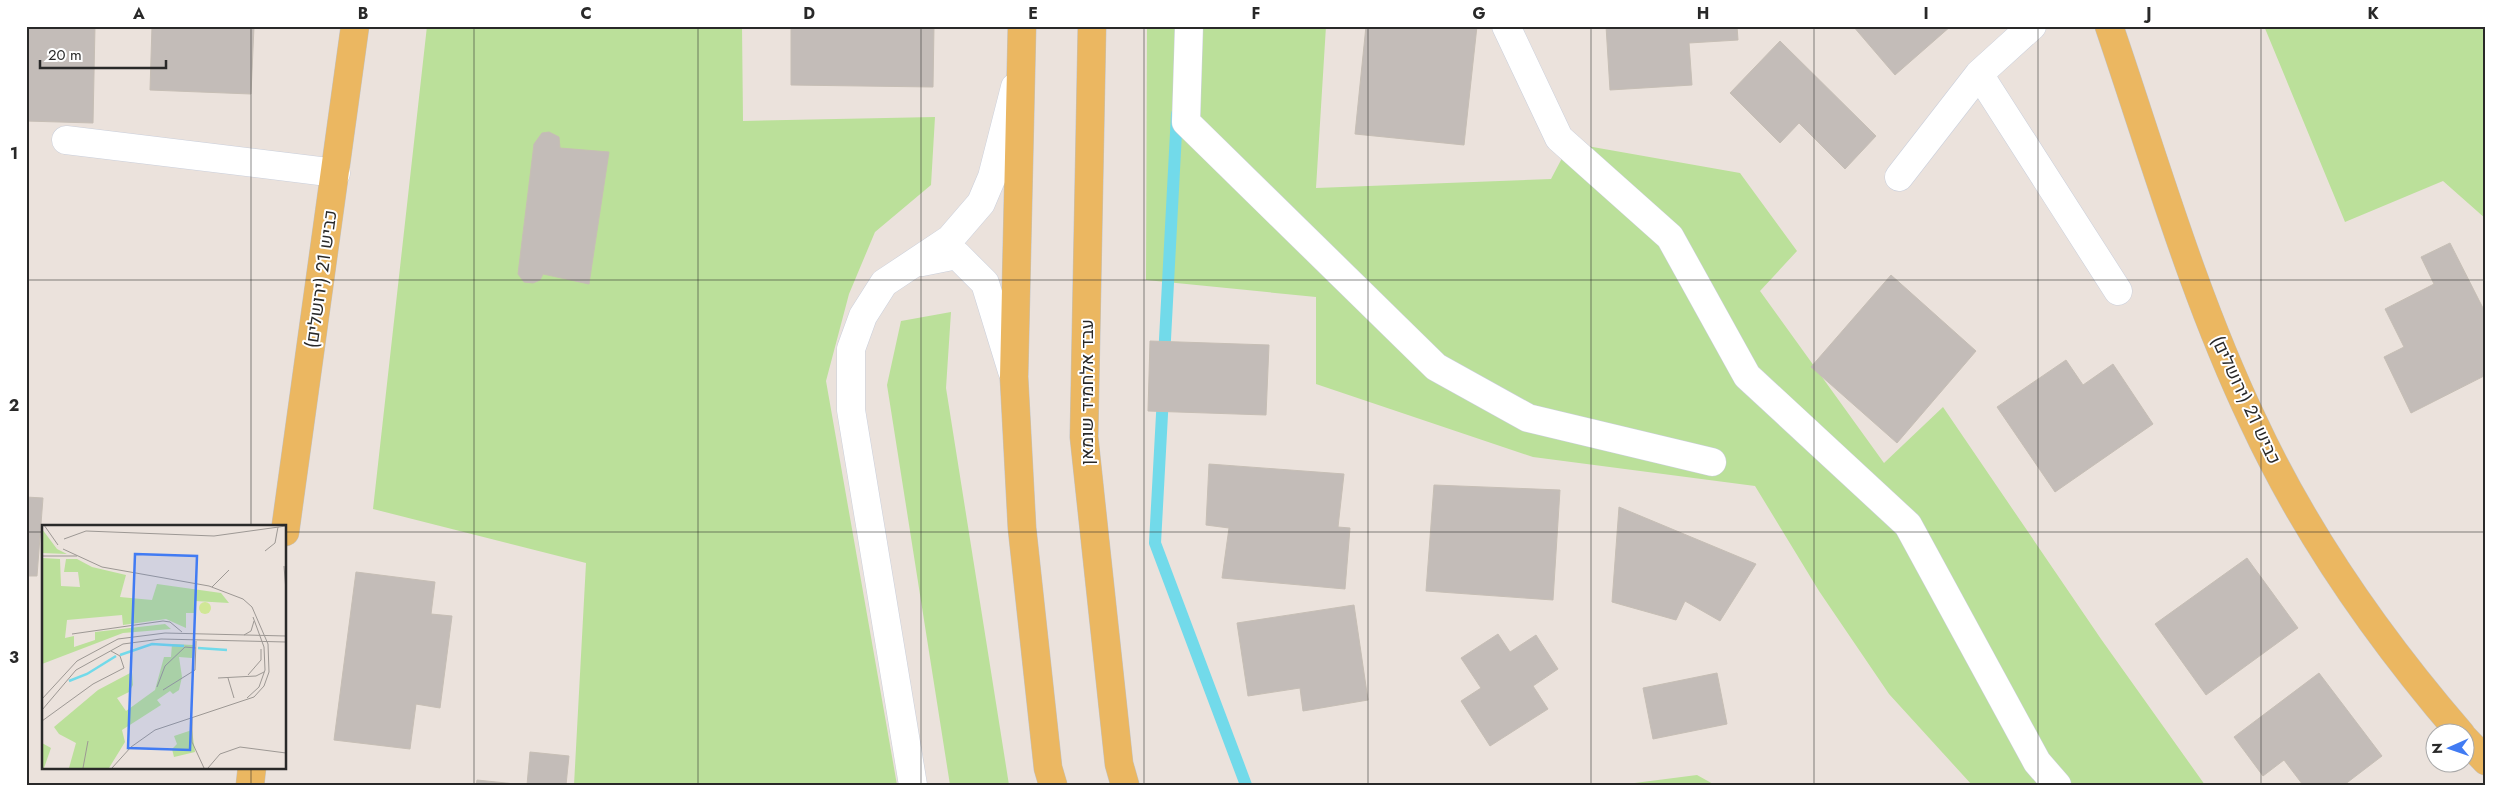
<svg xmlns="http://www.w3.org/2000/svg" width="2512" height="811" viewBox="0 0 2512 811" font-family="Jost,Heebo,sans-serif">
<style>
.green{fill:#bbe09a}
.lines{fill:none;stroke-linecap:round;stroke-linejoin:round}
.stream{stroke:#72daea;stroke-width:12}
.building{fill:#c3bcb8;stroke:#c6beb5}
.minor-casing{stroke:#cacfdb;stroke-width:29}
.major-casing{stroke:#c3c3c3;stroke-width:29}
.minor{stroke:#fff;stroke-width:28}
.major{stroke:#ebb761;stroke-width:28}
.grid{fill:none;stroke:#292929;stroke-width:1;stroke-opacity:0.55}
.labels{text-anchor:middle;stroke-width:4;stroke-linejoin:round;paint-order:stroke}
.street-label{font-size:18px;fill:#292929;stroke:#fff}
.inset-river{fill:none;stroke:#72daea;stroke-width:2.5}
.inset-road{fill:none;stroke:#9d9894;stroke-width:1}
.view{fill:#417bf3;fill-opacity:0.15;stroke:#417bf3;stroke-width:2.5}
.inset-edge{fill:none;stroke:#292929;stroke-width:2.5}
.neatline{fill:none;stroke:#292929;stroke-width:2}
.grid-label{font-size:16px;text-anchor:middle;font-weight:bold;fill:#292929}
</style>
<rect width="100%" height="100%" fill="#ebe2dc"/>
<path class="green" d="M427 26H742L743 121 935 117 931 185 875 232 849 294 826 381 897 785H574L586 563 373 509Z
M1147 26H1326L1316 188 1551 179 1570 143 1740 173 1797 251 1760 291 1884 463 1943 407 2101 639 2205 785H1972L1889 694 1819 591 1755 486 1533 457 1316 384V297L1146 280Z
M2264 26H2486V219L2443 181 2345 222Z
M951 312 946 388 1009 785H950L887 385 901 321Z
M1697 775 1715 785H1619Z"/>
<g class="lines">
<path class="stream" d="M1164 358 1177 114
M1163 396 1155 543 1246 785"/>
</g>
<path class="building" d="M26 26H95L93 123 26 121Z
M152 26H254L251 94 150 90Z
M791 26H934L933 87 791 85Z
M1366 26H1477L1464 145 1355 134Z
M1606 26H1737L1738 40 1689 43 1692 85 1610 90Z
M1853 26H1951L1895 75Z
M1780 41 1876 136 1845 169 1799 123 1780 143 1730 93Z
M549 132 559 137 560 148 609 152 589 284 543 274 540 280 533 283 524 282 518 274 534 144 542 133Z
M2450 243 2486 314V375L2411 413 2384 357 2404 347 2385 309 2434 284 2421 257Z
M1891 275 1976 351 1897 443 1811 367Z
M1150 341 1269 345 1266 415 1148 411Z
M2066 360 2083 385 2113 364 2153 424 2055 492 1997 407Z
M1209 464 1344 474 1338 527 1350 528 1345 589 1222 578 1229 528 1206 525Z
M1434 485 1560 490 1553 600 1426 591Z
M26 497 43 498 37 576H26Z
M1619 507 1756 564 1720 621 1685 601 1676 620 1612 602Z
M2247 558 2298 628 2206 695 2155 624Z
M356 572 435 582 431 614 452 616 440 708 416 704 410 749 334 740Z
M1354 605 1368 700 1303 711 1300 688 1248 696 1237 623Z
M1498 634 1510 652 1536 635 1558 669 1533 686 1548 709 1490 746 1461 701 1481 688 1461 658Z
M1717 673 1727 724 1653 739 1643 688Z
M2319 673 2382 756 2344 785H2303L2284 760 2263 776 2234 737Z
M530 752 569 756 566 785H527Z
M477 780 525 785H476Z"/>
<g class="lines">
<defs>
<path id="minor" d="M1189 26 1186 122 1436 367 1528 418 1712 462
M1506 26 1559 138 1670 237 1747 376 1908 525 2037 762 2057 785
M1979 74 2118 291
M66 140 336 173
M1899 177 1979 74 2032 26
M922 262 957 255 985 283 1012 371
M913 785 851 410V349L863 316 884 283 950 239 981 203 992 177 1015 87"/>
<path id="major" d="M1022 26 1014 377 1022 528 1048 768 1053 785
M1092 26 1084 437 1119 764 1125 785
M2109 26C2154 158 2193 295 2253 421 2306 535 2379 639 2461 734
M285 532 355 26
M2464 738 2486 761
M250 785 252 767"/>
</defs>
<use href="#minor" class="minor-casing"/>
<use href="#major" class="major-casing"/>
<use href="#minor" class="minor"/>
<use href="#major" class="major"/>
</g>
<path class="grid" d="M251 26V526M474 26V785M698 26V785M921 26V785M1144 26V785M1368 26V785M1591 26V785M1814 26V785M2038 26V785M2261 26V785M26 280H2486M26 532H44M285 532H2486M251 767V785"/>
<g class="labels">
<g class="street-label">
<text transform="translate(321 279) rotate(-82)" y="6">כביש 21 (ירושלים)</text>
<text transform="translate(1087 392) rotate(-90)" y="6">עבד אלחמיד שומאן</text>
<text transform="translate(2246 400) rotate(65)" y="6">כביש 21 (ירושלים)</text>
</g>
</g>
<g transform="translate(42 525)">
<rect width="244" height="244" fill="#ebe2dc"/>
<path d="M0 4 15 24 25 29 0 28ZM0 33 18 34 19 61 38 62 36 47H22L24 34H35L50 42 84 50 78 72 110 75 115 59 179 68 187 78 153 76 154 88H144V103L124 94 81 100 80 90 25 95 23 113 32 111V122L53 115V107L123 99 129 104 81 108 0 139ZM130 119 151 120 150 133 137 132 140 152 137 165 131 169 128 166 115 175 119 180 80 205 83 217 67 243H27L34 218 17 209 12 202 56 165 90 147 91 160 87 167 75 173 84 186 113 165 122 132H129ZM150 205 153 227 132 232 130 224 135 219 132 211ZM0 218 9 223 2 243H0Z" fill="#bbe09a"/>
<path d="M157 83a6 6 0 1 1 12 0a6 6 0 1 1-12 0Z" fill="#d0e796"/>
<path class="inset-river" d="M156 123 185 125M78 130 110 119 142 121M27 156 45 149 74 131"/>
<path class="inset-road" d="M2 0 16 20M22 14 44 6 172 11 244 1M21 24 60 42 167 61 201 74 210 82 226 119 227 147 222 161 212 172 113 205 89 222 70 243M223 26 233 18 236 2M0 31H35M242 41 244 66M170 62 187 45M30 109 121 96 128 97 140 107M202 110 209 106 212 96M206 150 219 135V124M176 153 214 151 222 147M186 153 192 173M115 162 123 141 143 122 154 123M121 165 153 145 154 116M205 173 217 162 223 145 222 122 211 92M0 174 35 136 76 114 123 108 244 111M0 185 34 145 81 119 119 114 244 117M150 193V217L162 243M0 196 51 159 82 143 78 131 69 126M41 243 46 216M166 243 178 229 198 222 244 228"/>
<path class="view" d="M93 29 155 31 148 225 86 223Z"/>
<rect width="244" height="244" class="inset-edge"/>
</g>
<rect width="2512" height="811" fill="none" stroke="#ffffff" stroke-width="55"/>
<g transform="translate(2450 748) rotate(268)"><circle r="24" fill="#ffffff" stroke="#a9a9a9"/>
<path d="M0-4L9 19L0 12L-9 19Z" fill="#417bf3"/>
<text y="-8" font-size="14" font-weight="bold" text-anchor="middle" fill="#292929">N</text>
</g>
<path d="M40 60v8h126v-8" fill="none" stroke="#292929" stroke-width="2.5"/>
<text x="48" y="60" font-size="15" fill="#292929" stroke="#ffffff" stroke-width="4" paint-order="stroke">20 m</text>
<rect x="28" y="28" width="2456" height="756" class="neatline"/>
<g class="grid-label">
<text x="139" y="19">A</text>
<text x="363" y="19">B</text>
<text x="586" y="19">C</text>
<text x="809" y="19">D</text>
<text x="1033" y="19">E</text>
<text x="1256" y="19">F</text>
<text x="1479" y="19">G</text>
<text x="1703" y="19">H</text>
<text x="1926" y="19">I</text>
<text x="2149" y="19">J</text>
<text x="2373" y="19">K</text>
<text x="14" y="159">1</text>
<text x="14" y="411">2</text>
<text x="14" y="663">3</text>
</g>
</svg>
